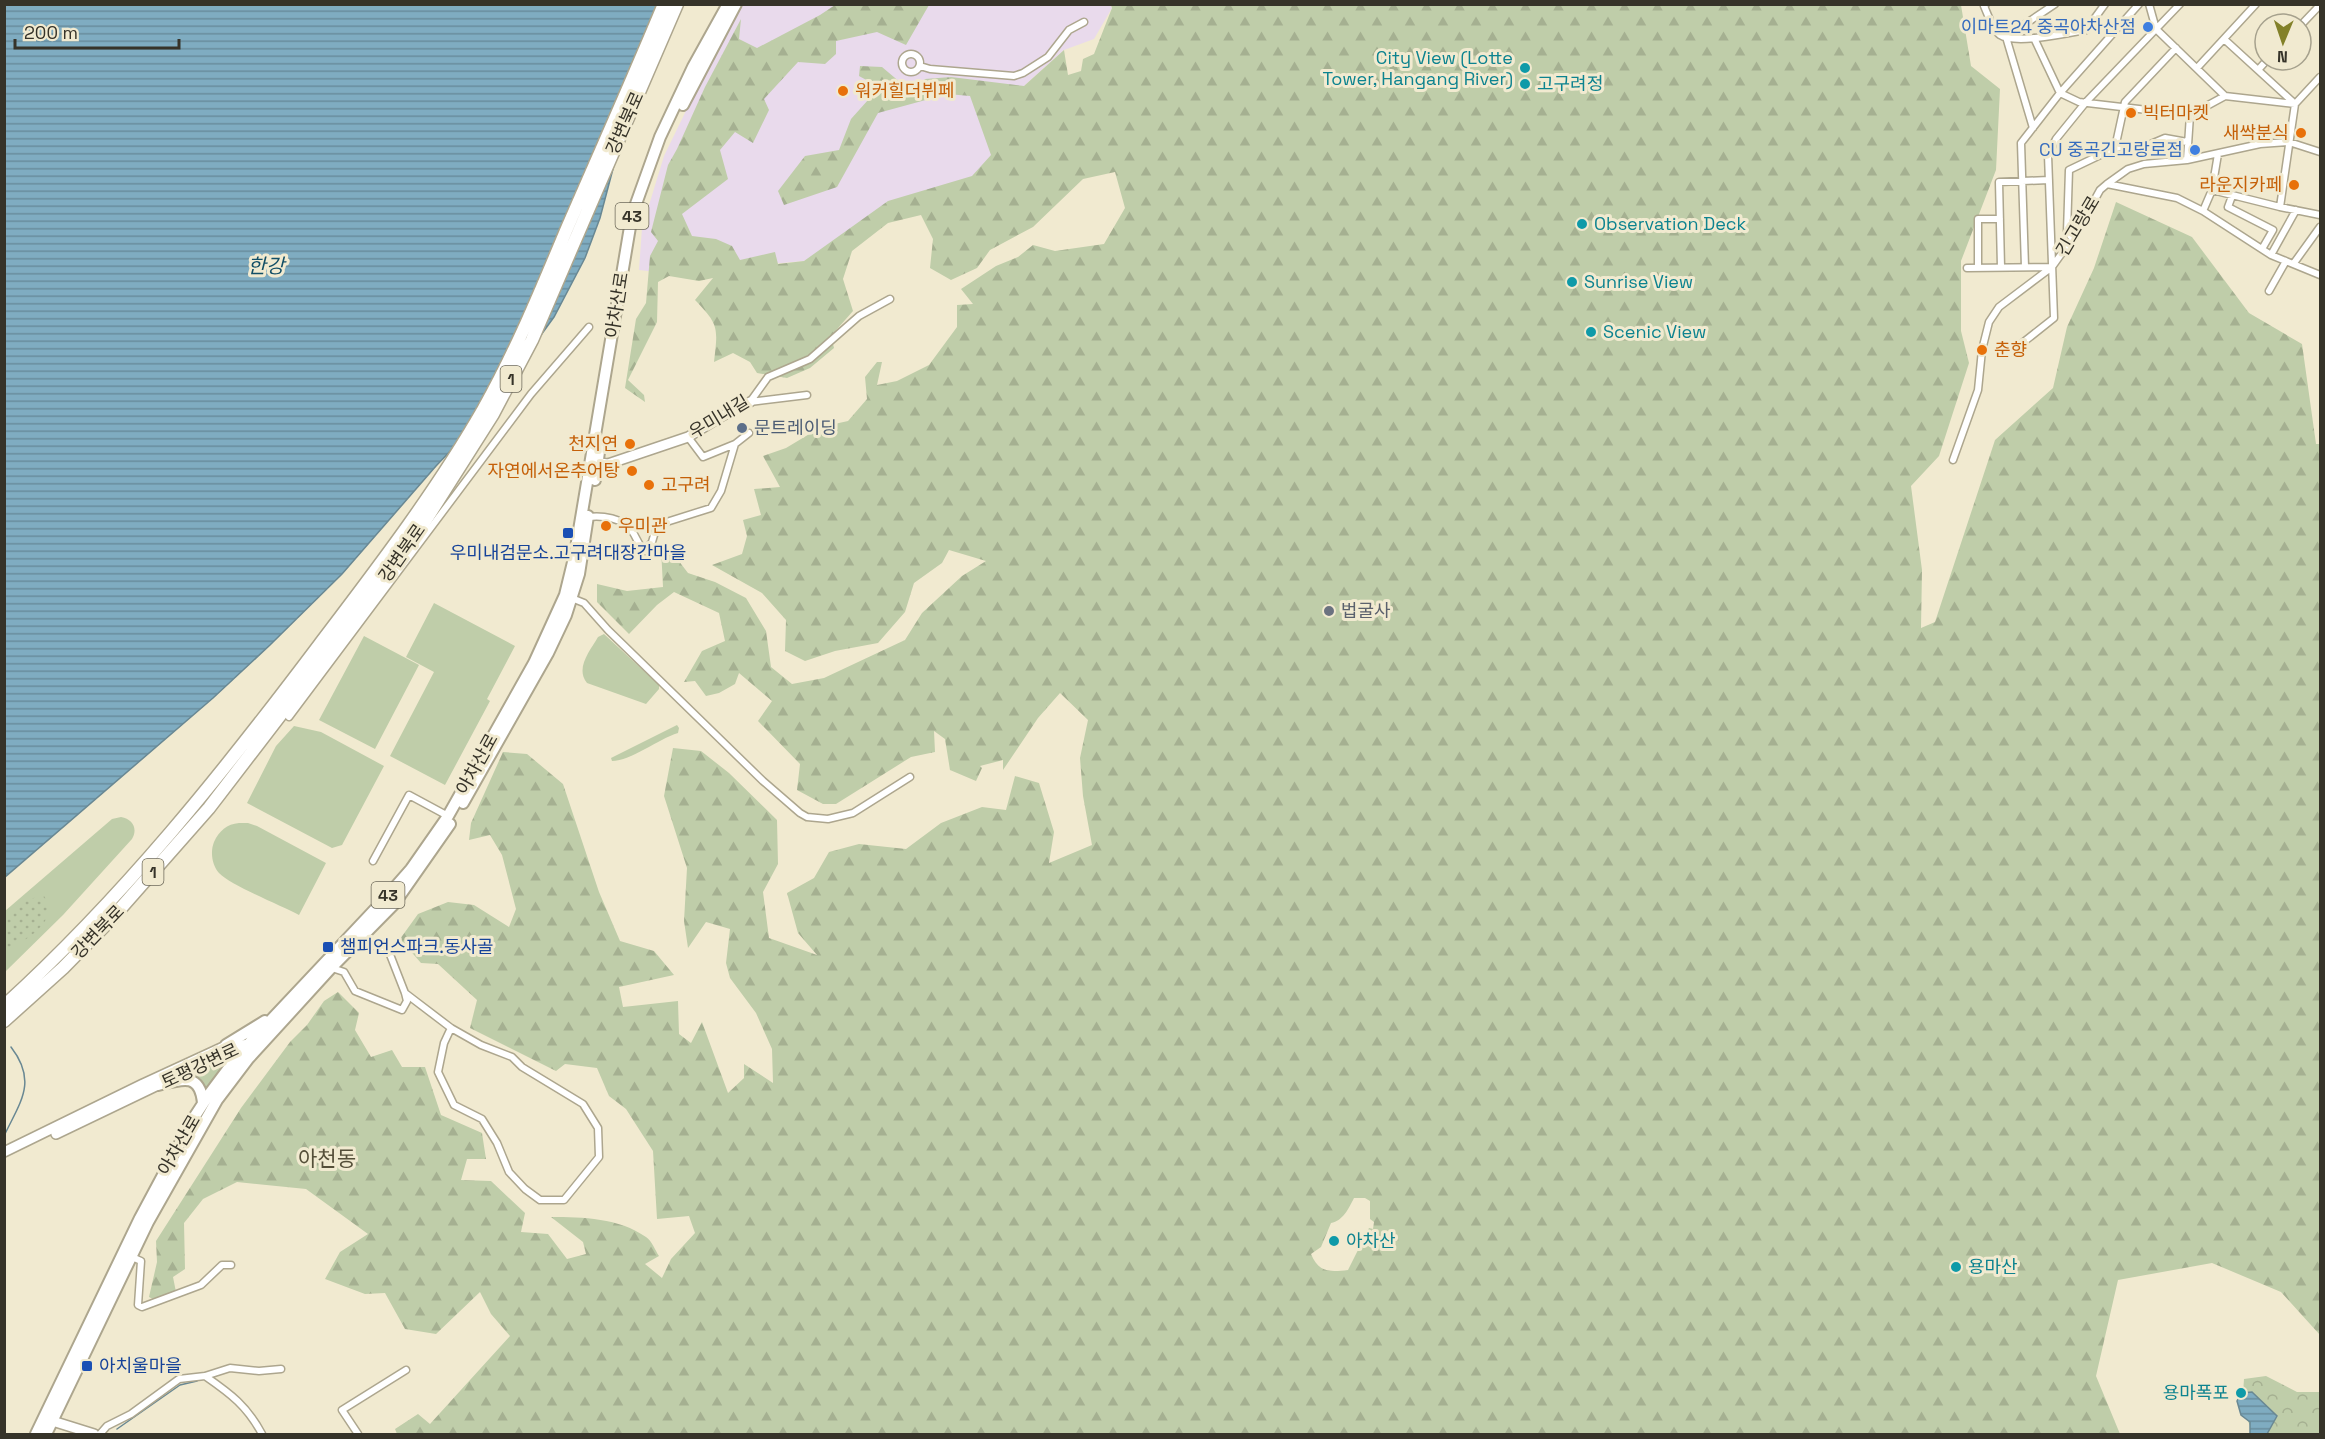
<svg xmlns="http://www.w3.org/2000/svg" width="2325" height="1439" viewBox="0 0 2325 1439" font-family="'Space Grotesk','Noto Sans KR',sans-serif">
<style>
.commercial{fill:#e9daec}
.grass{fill:#bfcda9}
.forest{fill:url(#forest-firs);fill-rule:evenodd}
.park{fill:url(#park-crowns)}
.garden{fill:url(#garden-dots)}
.water{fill:url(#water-rules);stroke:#698893;stroke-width:1.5}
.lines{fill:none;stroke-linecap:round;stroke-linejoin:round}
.stream{stroke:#698893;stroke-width:1.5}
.street-casing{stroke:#ada68e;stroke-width:9}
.secondary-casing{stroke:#ada68e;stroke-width:12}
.primary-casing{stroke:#ada68e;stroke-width:14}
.highway-casing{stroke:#ada68e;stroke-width:15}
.street{stroke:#fff;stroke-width:6}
.secondary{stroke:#fff;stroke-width:9}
.primary{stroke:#fff;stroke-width:10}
.highway{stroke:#fff;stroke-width:12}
.shop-dot{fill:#3f7fe0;stroke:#f1ead0;stroke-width:2}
.culture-dot{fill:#0f9aa8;stroke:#f1ead0;stroke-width:2}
.food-dot{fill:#e8710a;stroke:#f1ead0;stroke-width:2}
.service-dot{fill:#5c6f8a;stroke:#f1ead0;stroke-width:2}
.transit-dot{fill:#1a4fb4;stroke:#f1ead0;stroke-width:2}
.worship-dot{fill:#6b7280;stroke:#f1ead0;stroke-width:2}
.labels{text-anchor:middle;stroke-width:6;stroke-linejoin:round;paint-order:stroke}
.shield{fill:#f1ead0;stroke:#6e6a5b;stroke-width:1.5}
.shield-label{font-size:16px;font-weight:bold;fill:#363329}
.shop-label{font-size:18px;fill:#366cbe;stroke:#f1ead0;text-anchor:end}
.culture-label{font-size:18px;fill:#0d838f;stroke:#f1ead0;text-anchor:start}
.food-label{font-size:18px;fill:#c56008;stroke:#f1ead0;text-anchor:start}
.street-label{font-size:18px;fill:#363329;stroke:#f1ead0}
.service-label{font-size:18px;fill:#4e5e75;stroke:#f1ead0;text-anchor:start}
.transit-label{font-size:18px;fill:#164399;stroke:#f1ead0;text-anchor:start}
.worship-label{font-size:18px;fill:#5b616d;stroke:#f1ead0;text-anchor:start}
.water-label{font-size:20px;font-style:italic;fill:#134f66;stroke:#f1ead0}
.quarter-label{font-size:21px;fill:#554f39;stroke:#f1ead0}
</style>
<defs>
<pattern id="forest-firs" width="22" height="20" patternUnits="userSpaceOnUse" patternTransform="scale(1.5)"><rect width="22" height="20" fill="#bfcda9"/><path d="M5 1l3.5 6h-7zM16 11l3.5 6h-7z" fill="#a5b091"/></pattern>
<pattern id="park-crowns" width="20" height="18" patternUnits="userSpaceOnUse" patternTransform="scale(1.5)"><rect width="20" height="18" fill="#bfcda9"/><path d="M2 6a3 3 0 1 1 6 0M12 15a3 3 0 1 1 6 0" fill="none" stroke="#a5b091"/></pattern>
<pattern id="garden-dots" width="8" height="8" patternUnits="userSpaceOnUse" patternTransform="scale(1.5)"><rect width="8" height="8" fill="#bfcda9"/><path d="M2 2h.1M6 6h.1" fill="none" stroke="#a5b091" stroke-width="1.8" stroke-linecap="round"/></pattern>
<pattern id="water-rules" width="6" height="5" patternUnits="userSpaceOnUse" patternTransform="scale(1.5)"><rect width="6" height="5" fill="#7facc1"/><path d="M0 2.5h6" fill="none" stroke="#698d9d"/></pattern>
</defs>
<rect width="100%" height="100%" fill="#f1ead0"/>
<path class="commercial" d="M741 5H1111L1112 8 1094 39 1064 50 1024 86 993 169 804 261 665 273 639 270 642 228 664 156 734 12Z"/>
<path class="grass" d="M434 603 515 646 487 699 490 701 445 785 390 756 434 672 406 657Z
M604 634 659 685V689L646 704 587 683C575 668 590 651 598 637Z
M364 636 419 665 375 749 319 720Z
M677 725 679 728 678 733C658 739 631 761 612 761L611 758Z
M294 726 321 732 384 766 342 845 332 848 247 803 276 746Z
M121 817C133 819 138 829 132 839L63 915 5 972V911L112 819Z
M239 823H248L257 826 326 863 299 915C282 906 230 885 219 873 212 865 210 852 214 842 219 831 227 824 239 823Z
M229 1057 207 1089 202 1083 189 1076Z"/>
<path class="forest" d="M835 5H929L906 45 877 32 836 41V54L825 64 798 62 764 99 769 110 753 143 735 132 720 150 728 179 682 214 692 236 716 239 732 246 740 260 775 252 778 264 804 261 888 201 972 176 991 155 970 96 936 93 933 98 878 113 837 187 784 205 778 191 805 156 839 150 851 119 868 100 870 82 859 76 860 66 882 67 901 83 917 89 925 79 951 77 1024 86 1064 50 1068 75 1081 71 1083 59 1094 54 1112 8 1111 5H1961L1971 66 2000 89 1996 170 1961 261V331L1969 363 1939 456 1911 486 1922 570 1921 628 1935 622 1995 440 2053 388 2067 327 2094 268 2116 202 2192 237 2249 313 2302 344 2316 444H2320V1335L2281 1292 2212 1263 2118 1280 2096 1376 2120 1434H397L395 1429 418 1414 430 1424 510 1336 491 1314 480 1292 436 1334 405 1329 385 1293 365 1294 325 1279 340 1252 368 1234 306 1189 237 1182 203 1199 184 1223 185 1269 173 1277 177 1297 159 1302 149 1297 157 1262 156 1241 241 1108 290 1042 307 1025 324 1001 338 992 359 1013 355 1030 371 1057 392 1050 402 1067H425L441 1115 482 1133 486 1159H467L461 1180 491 1181 525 1213 521 1232 548 1234 567 1259 586 1254 583 1242 551 1217C583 1217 619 1218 646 1237 652 1241 655 1250 659 1256L645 1264 662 1278 671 1259 695 1233 689 1216 657 1219 653 1151 626 1109 609 1096 597 1068 565 1064 556 1071 470 1028 477 1000 438 964 421 963 400 939 418 914 448 902 474 905 509 927 516 909 502 855 490 835 469 840 471 823 503 752 527 754 563 784 599 892 620 941 654 951 674 975 619 987 623 1007 678 1001 679 1034 691 1043 702 1022 728 1093 744 1078V1064L773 1083 772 1049 756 1013 730 978 726 963 730 929 706 922 688 948 684 921 687 868 664 796 673 748 701 751 729 773 777 820 778 864 763 892 769 938 817 955 798 933 787 893 814 878 829 852 859 844 906 849 941 823 982 807 1006 810 1015 776 1039 783 1054 832 1049 863 1092 845 1083 796 1080 758 1088 720 1060 693 1038 718 1003 770V760L980 766 982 768 976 781 950 770 945 739 934 731 935 752 911 757 836 804H823L797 790 800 764 758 721 772 701 739 673 735 684 719 693 706 696 695 681 684 682 702 651 725 641 719 613 674 592 657 605 629 634 597 602V584L627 591 663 587 661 548 678 560 688 573 715 582 746 598 766 631 771 667 792 684 824 678 905 640 922 613 962 576 986 561 949 550 942 563 914 583 905 612 878 643 835 651 805 661 785 651 786 620 762 593 712 565 742 554 747 536 743 520 761 515 754 489 780 487 763 456 786 448 821 427 848 421 867 399 865 377 877 362H882L877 385 897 381 929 365 957 327V305L973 304 961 289 996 266 1018 257 1033 245 1055 251 1104 244 1125 208 1115 172 1083 179 1033 227 990 250 977 268 951 280 930 268 933 239 921 215 888 223 852 251 843 279 853 311 831 336 834 348 810 368 787 378 757 373 750 362 733 353 714 362C718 327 719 325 695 300L713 278 699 281 669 276 658 282 657 322 628 380 644 395 645 402 625 388 636 319 646 303 650 256 658 241 651 232 668 165 677 149 705 87 741 19 739 39 757 48 820 15ZM1354 1198H1365L1370 1201V1219L1374 1222 1373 1229 1369 1228 1348 1270C1330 1272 1319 1273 1311 1254L1321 1247 1331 1223C1343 1221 1349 1208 1354 1198Z"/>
<path class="park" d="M2266 1376 2297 1392H2320V1434H2254L2242 1409 2244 1379Z"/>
<path class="garden" d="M44 896 51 907C45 930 25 941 5 950V922L28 899Z"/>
<path class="water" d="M5 5H683L614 165 600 218 585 258 554 317 478 422 436 466 342 574 270 645 213 698 5 877Z
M2252 1392 2277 1416 2267 1434H2250V1422L2241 1415 2237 1401 2241 1393Z"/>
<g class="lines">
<path class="stream" d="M4 1136C20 1102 38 1082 11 1047
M117 1429 180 1385 197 1381"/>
<defs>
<path id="street" d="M1986 4 1984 6C1988 15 1993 30 2000 35 2015 45 2069 33 2086 30L2105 4
M2149 4 2156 29 2225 96
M2301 25 2320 5
M2006 37 2033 128
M2006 37 2055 4
M2034 38 2060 93 2079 102 2190 115 2225 96 2295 104
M2224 39 2294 103
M902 63a9 9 0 1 1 18 0a9 9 0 1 1-18 0Z
M920 66 930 69 1014 76 1023 73 1048 57 1069 30 1084 22
M2197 68 2256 4
M2258 70 2267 60
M2115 148 2125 102 2176 48
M2187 160 2190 115
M2107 184 2177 198 2203 211 2271 255 2320 275
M2212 190 2280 207 2320 215
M2232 196 2228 207 2273 230 2262 249
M2280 207 2295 104 2320 77
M2203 211 2212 190 2218 154
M2073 239 2067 232 2069 170 2115 148 2151 144 2165 138 2187 142
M2271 255 2296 210
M2294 263 2320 227
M2001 267 1999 182 2049 180
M2025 267 2021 143 2060 93 2139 4
M1967 268 2052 267
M1978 268V219H2000
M2269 291 2286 261
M2000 354 2011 352 2054 318 2048 155 2056 139 2086 102 2180 4
M750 402 768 377 810 359 859 316 890 299
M750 402 807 395
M688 437 703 457 735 444 749 433
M1953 460 1978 390 1982 350 1989 322 1999 307 2052 267 2077 232 2100 190 2107 184 2128 169 2144 164 2187 160 2260 144 2289 142 2320 152
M588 517C602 515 623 518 632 531 637 538 638 545 645 551L652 542 657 525 711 508 721 491 735 444
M569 597 584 603 608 630 763 781 800 813 807 817 828 819 853 813 910 777
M289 717 531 394 589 327
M373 861 409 795 448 816
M332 968 344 972 355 991 402 1010 407 1001 405 993 389 952 378 945 351 949
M405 993 451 1028 444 1043 438 1072 454 1105 482 1119 497 1143 509 1172 525 1189 540 1200H564L599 1157 598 1128 583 1104 522 1067 512 1057 481 1045 451 1028
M132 1257 141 1261 138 1305 142 1307 201 1285 222 1265H231
M205 1376 230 1368 259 1371 281 1369
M100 1434 107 1426 131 1414 179 1379 205 1376C231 1394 247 1406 262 1434
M358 1434 342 1410 406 1370"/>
<path id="secondary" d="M592 462 608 464 688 437 722 416 750 402
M56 1134 208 1061 242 1045 250 1044
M4 1152 143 1084 232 1043
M46 1419 94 1434"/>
<path id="primary" d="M683 105 736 4
M595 480 600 445
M463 803 548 653 566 615 579 574 588 516
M226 1045 265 1021
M158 1085C182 1079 200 1072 203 1103
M36 1434 140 1218 193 1119 210 1093 240 1053 382 902 411 869 448 816 534 663 565 595 575 554 632 215 660 137 693 67 728 4
M46 1434 148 1222 217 1100 248 1059 331 968 394 904 450 824"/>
<path id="highway" d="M4 1006C124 897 223 773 320 644 377 569 436 492 483 410 515 353 540 293 565 233 598 157 632 81 664 4
M4 1021 63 968 113 917 209 808 354 619 415 537 493 414 532 340 677 4"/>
</defs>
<use href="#street" class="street-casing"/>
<use href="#secondary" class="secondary-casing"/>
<use href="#primary" class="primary-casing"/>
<use href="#highway" class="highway-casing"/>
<use href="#street" class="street"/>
<use href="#secondary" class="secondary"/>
<use href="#primary" class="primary"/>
<use href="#highway" class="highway"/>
</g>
<g class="shop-dot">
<circle cx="2148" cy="27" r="6"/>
<circle cx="2195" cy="150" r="6"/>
</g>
<g class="culture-dot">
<circle cx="1525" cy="68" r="6"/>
<circle cx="1525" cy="84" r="6"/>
<circle cx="1582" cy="224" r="6"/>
<circle cx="1572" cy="282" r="6"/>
<circle cx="1591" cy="332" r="6"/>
<circle cx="1334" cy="1241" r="6"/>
<circle cx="1956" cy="1267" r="6"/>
<circle cx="2241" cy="1393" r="6"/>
</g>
<g class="food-dot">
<circle cx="843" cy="91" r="6"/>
<circle cx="2131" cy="113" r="6"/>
<circle cx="2301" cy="133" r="6"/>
<circle cx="2294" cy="185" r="6"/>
<circle cx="1982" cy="350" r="6"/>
<circle cx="630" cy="444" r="6"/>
<circle cx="632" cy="471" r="6"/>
<circle cx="649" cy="485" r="6"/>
<circle cx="606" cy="526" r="6"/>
</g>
<circle class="service-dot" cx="742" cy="428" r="6"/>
<g class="transit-dot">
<rect x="562" y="527" width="12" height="12" rx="3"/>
<rect x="322" y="941" width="12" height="12" rx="3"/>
<rect x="81" y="1360" width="12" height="12" rx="3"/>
</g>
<circle class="worship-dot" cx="1329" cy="611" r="6"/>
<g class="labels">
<g class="shield">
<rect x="615.5" y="203" width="33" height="26" rx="4.5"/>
<rect x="500.5" y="366" width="21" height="26" rx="4.5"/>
<rect x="142.5" y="859" width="21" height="26" rx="4.5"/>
<rect x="371.5" y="882" width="33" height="26" rx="4.5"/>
</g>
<g class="shield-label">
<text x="632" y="222">43</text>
<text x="511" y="385">1</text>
<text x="153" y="878">1</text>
<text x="388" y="901">43</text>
</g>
<g class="shop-label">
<text x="2136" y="33">이마트24 중곡아차산점</text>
<text x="2183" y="156">CU 중곡긴고랑로점</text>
</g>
<g class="culture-label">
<text x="1513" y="64" text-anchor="end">City View (Lotte<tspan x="1513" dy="21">Tower, Hangang River)</tspan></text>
<text x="1537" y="90">고구려정</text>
<text x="1594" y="230">Observation Deck</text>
<text x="1584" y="288">Sunrise View</text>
<text x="1603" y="338">Scenic View</text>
<text x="1346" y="1247">아차산</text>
<text x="1968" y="1273">용마산</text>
<text x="2229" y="1399" text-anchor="end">용마폭포</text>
</g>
<g class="food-label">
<text x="855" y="97">워커힐더뷔페</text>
<text x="2143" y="119">빅터마켓</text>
<text x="2289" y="139" text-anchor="end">새싹분식</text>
<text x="2282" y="191" text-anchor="end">라운지카페</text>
<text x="1994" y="356">춘향</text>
<text x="618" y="450" text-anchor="end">천지연</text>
<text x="620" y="477" text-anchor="end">자연에서온추어탕</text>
<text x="661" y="491">고구려</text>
<text x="618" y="532">우미관</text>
</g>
<g class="street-label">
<text transform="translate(625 123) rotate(-66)" y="6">강변북로</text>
<text transform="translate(2078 226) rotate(-59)" y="6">긴고랑로</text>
<text transform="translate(617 305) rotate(-81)" y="6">아차산로</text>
<text transform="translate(719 417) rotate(-31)" y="6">우미내길</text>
<text transform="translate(402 553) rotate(-55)" y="6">강변북로</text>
<text transform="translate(477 764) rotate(-61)" y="6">아차산로</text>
<text transform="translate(98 932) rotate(-46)" y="6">강변북로</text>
<text transform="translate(200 1066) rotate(-25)" y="6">토평강변로</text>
<text transform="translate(179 1145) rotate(-60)" y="6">아차산로</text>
</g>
<g class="service-label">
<text x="754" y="434">문트레이딩</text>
</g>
<g class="transit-label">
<text x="568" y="559" text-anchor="middle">우미내검문소.고구려대장간마을</text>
<text x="340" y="953">챔피언스파크.동사골</text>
<text x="99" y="1372">아치울마을</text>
</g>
<g class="worship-label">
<text x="1341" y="617">법굴사</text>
</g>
<g class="water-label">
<text x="266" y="273">한강</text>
</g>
<g class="quarter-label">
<text x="327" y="1166">아천동</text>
</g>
</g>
<rect width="2325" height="1439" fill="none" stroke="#363329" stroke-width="12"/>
<g transform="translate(2283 42) rotate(182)"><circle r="28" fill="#f1ead0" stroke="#a6a18d" stroke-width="1.5"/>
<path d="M0-4.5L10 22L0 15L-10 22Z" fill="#838129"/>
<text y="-9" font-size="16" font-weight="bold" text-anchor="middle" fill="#363329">N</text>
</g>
<path d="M15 39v9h164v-9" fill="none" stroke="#363329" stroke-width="3"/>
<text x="24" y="39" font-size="18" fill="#363329" stroke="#f1ead0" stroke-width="4.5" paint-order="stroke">200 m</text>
</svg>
